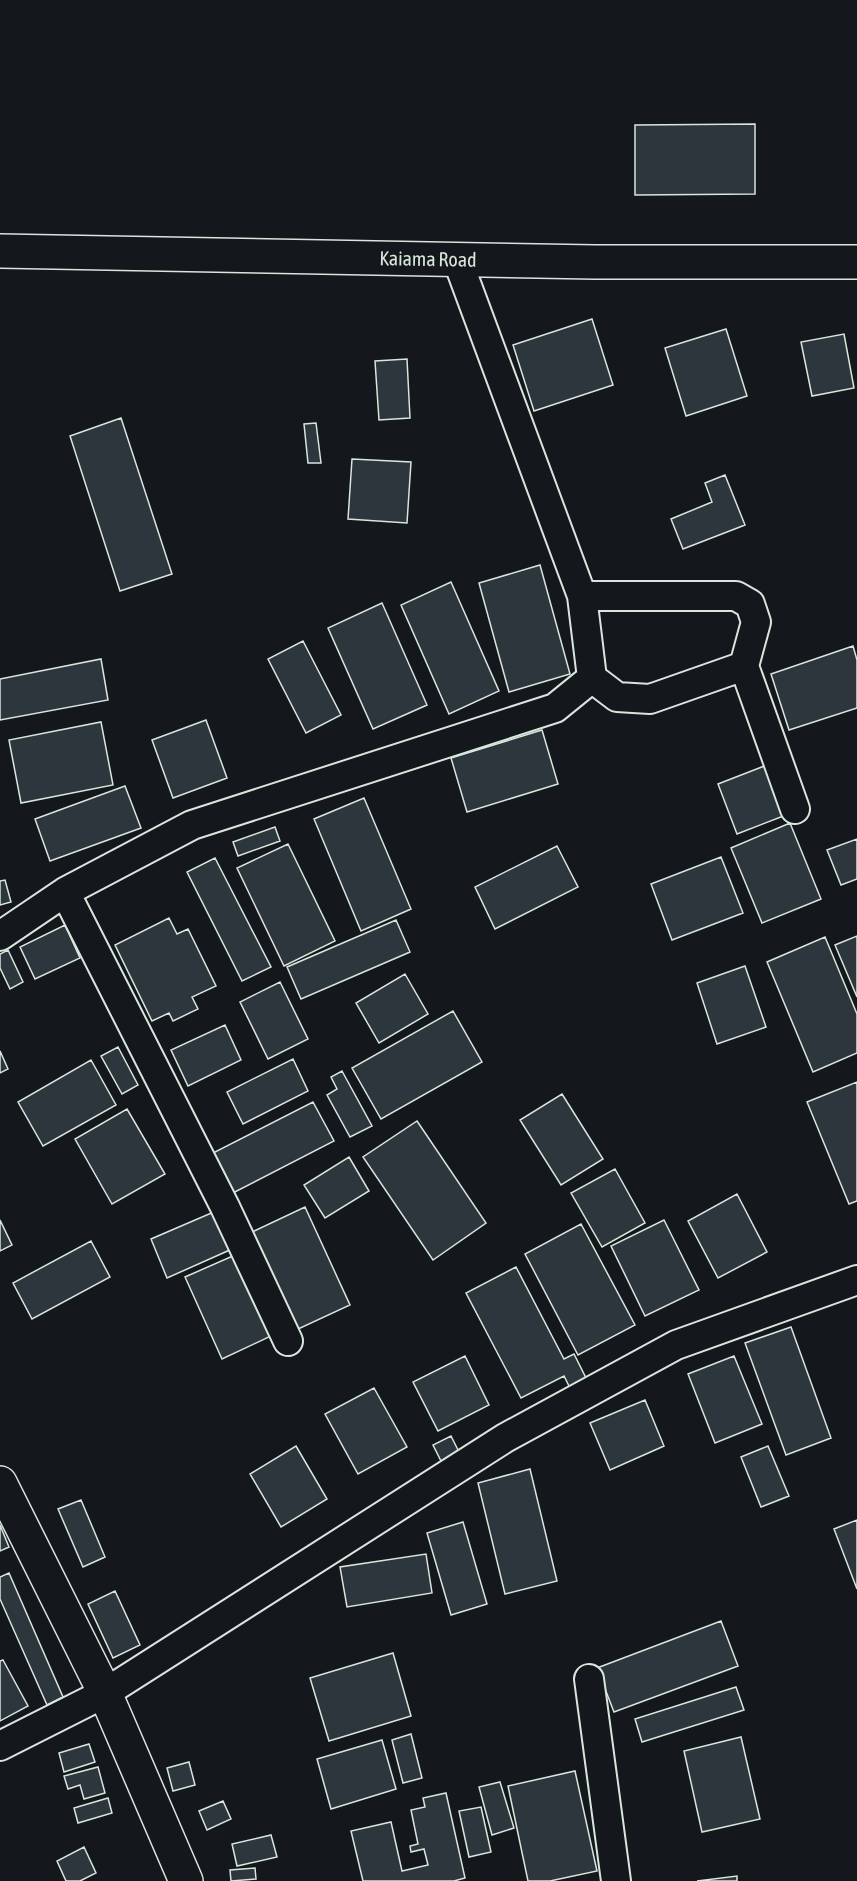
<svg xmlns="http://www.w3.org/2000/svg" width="857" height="1881" viewBox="0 0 857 1881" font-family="'Asap Condensed',sans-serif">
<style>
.building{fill:#2c363c;stroke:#d8e6dc;stroke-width:1.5}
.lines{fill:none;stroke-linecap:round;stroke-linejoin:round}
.street-casing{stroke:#d8e6dc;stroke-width:32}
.secondary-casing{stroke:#d8e6dc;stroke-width:36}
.highway-casing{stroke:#d8e6dc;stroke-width:36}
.street{stroke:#14181c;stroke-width:28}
.secondary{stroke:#14181c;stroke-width:33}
.highway{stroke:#14181c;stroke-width:33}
.labels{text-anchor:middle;stroke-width:4.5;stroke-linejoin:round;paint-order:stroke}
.street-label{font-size:20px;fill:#d8e6dc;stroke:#14181c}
</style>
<rect width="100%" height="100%" fill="#14181c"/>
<path class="building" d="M755 124V194L635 195V125Z
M592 319 613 385 534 411 513 345Z
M726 329 747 396 686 416 665 348Z
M844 334 854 388 812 396 801 342Z
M407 359 410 418 379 420 375 361Z
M121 418 172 574 120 591 70 436Z
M316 423 321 463H308L304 424Z
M352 459 411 462 407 523 348 519Z
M725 475 745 525 683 549 671 519 712 502 705 483Z
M540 565 570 674 509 692 479 583Z
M451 582 499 691 449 714 401 605Z
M382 603 427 705 373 729 328 628Z
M303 641 341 715 306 733 268 659Z
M853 646 857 660V708L789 730 771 674Z
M101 659 108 700 0 720V679Z
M206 720 227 778 173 798 152 740Z
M101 722 113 785 21 803 9 740Z
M542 730 558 784 467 812 451 758Z
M767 765 786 815 737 834 718 784Z
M125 786 141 828 50 861 35 819Z
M364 798 411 909 361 931 314 819Z
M790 823 821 899 762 923 731 848Z
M275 827 280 841 238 856 233 842Z
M857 839V879L841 885 827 850Z
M288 844 335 941 284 966 237 868Z
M557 846 578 887 495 929 475 887Z
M721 857 743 913 672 940 651 884Z
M215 858 271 967 242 981 187 872Z
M5 880 11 902 0 905V881Z
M169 918 177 934 188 929 216 986 192 997 198 1009 173 1021 169 1013 152 1021 115 945Z
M396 920 410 952 301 999 287 967Z
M65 925 80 958 35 979 20 947Z
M857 936V997L835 945Z
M825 937 857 1014V1053L813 1072 767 962Z
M8 950 23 982 10 989 0 968V954Z
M745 966 766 1027 717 1044 697 983Z
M405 974 428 1014 379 1043 356 1003Z
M280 982 308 1039 268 1059 240 1002Z
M453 1011 482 1062 381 1119 352 1068Z
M225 1025 241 1060 188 1086 171 1050Z
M118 1047 138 1085 122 1094 101 1056Z
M0 1051 8 1069 0 1073Z
M293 1059 308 1091 243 1124 227 1092Z
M91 1060 116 1105 43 1146 18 1102Z
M342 1071 372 1126 350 1137 327 1095 337 1089 331 1077Z
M857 1082V1201L849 1204 807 1102Z
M562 1094 603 1159 561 1185 520 1120Z
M313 1102 334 1141 229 1195 209 1155Z
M127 1109 165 1174 112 1204 75 1139Z
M417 1121 486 1223 433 1260 363 1157Z
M349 1157 369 1191 325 1218 304 1185Z
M615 1169 645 1223 602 1247 571 1193Z
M737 1194 767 1252 718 1278 688 1221Z
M305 1207 350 1305 296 1330 250 1233Z
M216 1211 232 1249 167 1278 151 1239Z
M0 1220 12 1245 0 1251Z
M664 1220 699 1290 645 1316 611 1246Z
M581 1224 635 1325 578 1355 525 1254Z
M91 1241 110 1277 32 1319 13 1283Z
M235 1255 271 1336 222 1359 185 1277Z
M516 1267 564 1359 574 1354 587 1380 570 1388 564 1376 521 1398 466 1293Z
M791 1327 831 1438 786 1455 745 1343Z
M465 1356 489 1405 438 1431 413 1382Z
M734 1356 762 1424 715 1443 688 1374Z
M374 1388 407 1447 358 1474 325 1414Z
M645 1400 664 1446 610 1470 590 1423Z
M451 1436 459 1452 441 1461 433 1445Z
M296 1446 327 1499 281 1527 250 1474Z
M768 1446 789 1496 761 1507 741 1457Z
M530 1469 557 1581 505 1594 478 1483Z
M81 1500 105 1557 83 1567 58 1509Z
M857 1520V1589L834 1529Z
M463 1522 487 1604 451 1615 427 1533Z
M0 1525 9 1547 0 1551Z
M426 1554 432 1593 347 1607 340 1567Z
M9 1573 63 1697 47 1705 0 1599V1577Z
M115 1591 140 1645 113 1658 88 1604Z
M721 1621 738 1666 614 1712 597 1668Z
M393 1653 411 1716 329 1741 310 1678Z
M3 1660 28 1706 0 1721V1661Z
M736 1687 744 1710 642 1742 635 1719Z
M411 1734 422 1778 403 1783 392 1740Z
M741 1737 760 1819 702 1832 684 1751Z
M382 1740 396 1789 331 1809 317 1759Z
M89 1744 95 1762 64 1772 59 1753Z
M189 1762 195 1785 173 1791 167 1768Z
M98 1767 105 1793 84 1799 80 1785 68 1789 64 1776Z
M575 1771 597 1871 550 1881H528L508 1786Z
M500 1782 514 1828 492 1835 479 1787Z
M446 1793 465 1878 454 1881H363L351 1831 391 1822 402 1871 428 1865 424 1849 411 1852 410 1846 418 1844 411 1810 425 1807 423 1798Z
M108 1798 112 1813 78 1823 74 1808Z
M223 1801 231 1819 207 1830 199 1811Z
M481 1807 491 1852 469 1857 459 1811Z
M271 1835 277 1857 237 1866 232 1844Z
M84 1847 96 1873 80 1881H66L57 1861Z
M255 1868 256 1879 231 1881 230 1870Z
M737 1876V1881H697Z"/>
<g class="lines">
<defs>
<path id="street" d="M582 596H736L750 604 756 622 744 666 795 809
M592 678 617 697 650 699 744 666
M65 892 225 1207 288 1341
M0 936 65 892 192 825 555 708 592 678 582 596 457 259
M589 1679 616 1881
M0 1746 105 1693 505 1438 676 1345 857 1280"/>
<path id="secondary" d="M0 1483 105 1693 186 1881"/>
<path id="highway" d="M0 251 595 262H857"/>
</defs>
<use href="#street" class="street-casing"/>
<use href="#secondary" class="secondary-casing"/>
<use href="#highway" class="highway-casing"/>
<use href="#street" class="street"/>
<use href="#secondary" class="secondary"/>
<use href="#highway" class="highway"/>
</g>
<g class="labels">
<g class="street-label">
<text transform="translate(428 259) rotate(1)" y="7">Kaiama Road</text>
</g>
</g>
</svg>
